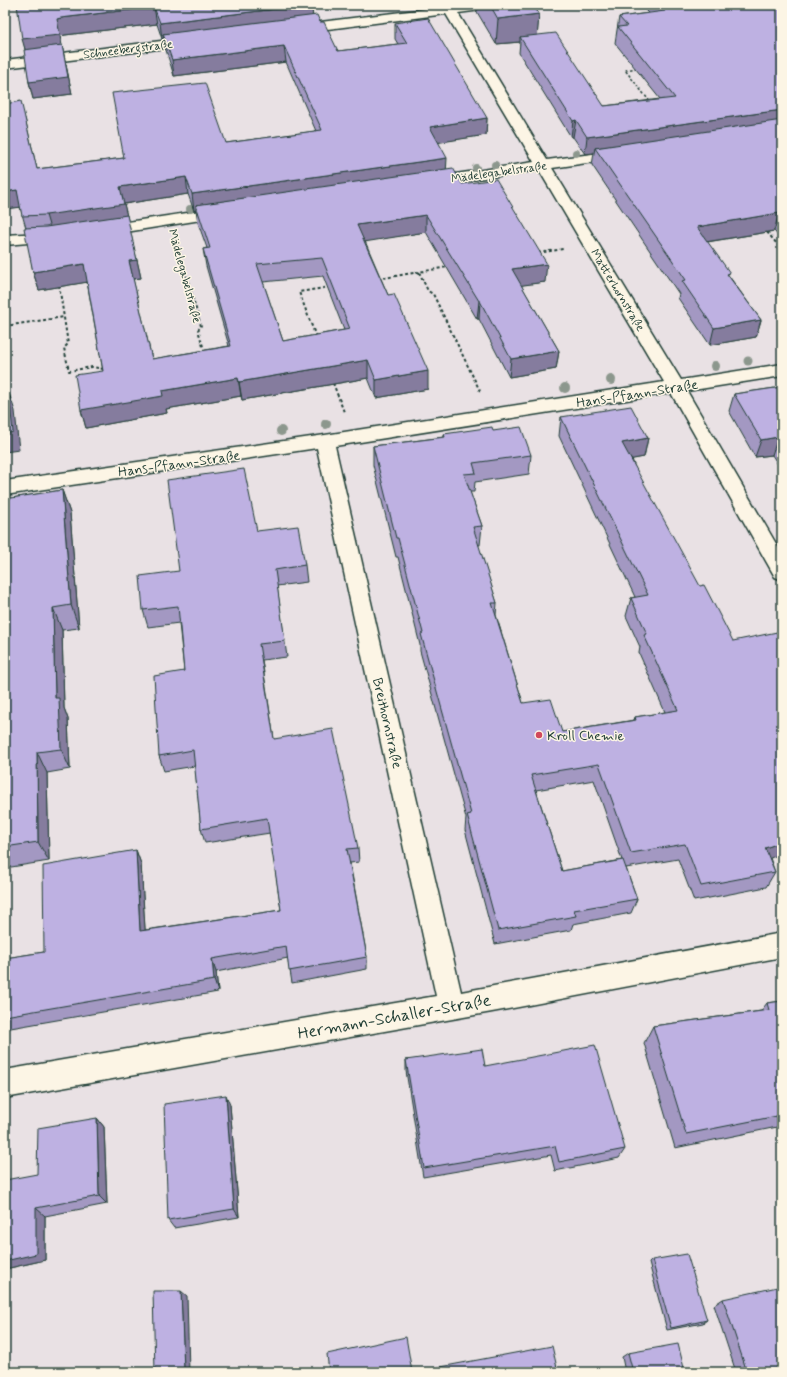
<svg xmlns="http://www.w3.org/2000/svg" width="787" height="1377" viewBox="0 0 787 1377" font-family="Mynerve,sans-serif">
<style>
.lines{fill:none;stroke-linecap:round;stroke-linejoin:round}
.street-casing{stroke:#1f3d34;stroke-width:3}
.path-far1{stroke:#1f3d34;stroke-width:1.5;stroke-dasharray:2.5 2;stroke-linecap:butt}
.path{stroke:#1f3d34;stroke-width:2;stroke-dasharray:3 2.5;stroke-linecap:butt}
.street{fill:#fcf5e5;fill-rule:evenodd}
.tree{fill:#8c978d}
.wall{fill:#a398c2;stroke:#1f3d34;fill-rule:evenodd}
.shaded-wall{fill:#857c9e;stroke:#1f3d34}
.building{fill:#beb1e2;stroke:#1f3d34;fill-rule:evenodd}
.poi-dot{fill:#d1495b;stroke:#fcf5e5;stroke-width:1.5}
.labels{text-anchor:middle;stroke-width:3;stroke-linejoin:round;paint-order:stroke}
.far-street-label{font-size:12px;fill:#1f3d34;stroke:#fcf5e5}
.street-label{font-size:14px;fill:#1f3d34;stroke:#fcf5e5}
.poi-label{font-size:14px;fill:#1f3d34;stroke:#fcf5e5;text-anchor:start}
.near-street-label{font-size:17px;fill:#1f3d34;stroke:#fcf5e5}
</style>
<rect width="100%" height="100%" fill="#e9e1e4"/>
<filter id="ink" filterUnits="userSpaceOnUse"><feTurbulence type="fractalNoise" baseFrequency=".025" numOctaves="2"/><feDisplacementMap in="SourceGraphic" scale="8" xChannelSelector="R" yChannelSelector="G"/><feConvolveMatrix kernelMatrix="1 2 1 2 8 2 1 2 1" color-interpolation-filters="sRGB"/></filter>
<g filter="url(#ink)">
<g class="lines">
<defs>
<path id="street" d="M441 5H495L493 8 489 9 458 13 547 160 622 150 627 151 629 154 627 157 622 158 552 168 681 380 782 364V376L687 391 782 554V580L775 577 671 393 335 446 461 992 782 933V957L492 1012 5 1098V1070L436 996 317 448 5 495V481L325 435 664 382 539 170 429 186 424 185 422 182 424 179 429 178 534 162 446 14 296 33 292 32 290 29 292 26 296 25 442 7Z
M194 37 199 38 200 41 199 44 5 68V60Z
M227 207 232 209 235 212 232 215 101 236 96 234 93 231 96 228 101 226Z
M57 232 63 234 65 237 63 240 5 245V235Z"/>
</defs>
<use href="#street" class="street-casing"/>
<path class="path-far1" d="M637 68 625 70 651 103
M766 230 768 233"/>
<path class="path" d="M767 232 782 250
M177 244 201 326 198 330 205 353
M538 253 563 249
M419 272 428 291 433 294 480 391
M378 279 448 267
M59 285 68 344 64 348 69 371 92 367 104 369
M5 326 64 317
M316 337 299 292 330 287
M333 383 344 412"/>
<use href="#street" class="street"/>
</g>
<g class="tree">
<circle cx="576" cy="153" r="4"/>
<circle cx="495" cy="165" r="4"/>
<circle cx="476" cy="168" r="4"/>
<circle cx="190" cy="209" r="4"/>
<circle cx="748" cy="361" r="4.5"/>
<circle cx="715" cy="366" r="5"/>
<circle cx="611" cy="380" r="5"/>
<circle cx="565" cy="388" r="5"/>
<circle cx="326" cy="424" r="5"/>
<circle cx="281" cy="431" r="5"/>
</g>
<path class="wall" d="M17 5H312V16L320 22 338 51 398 44 395 39V23L487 118 486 135 438 142 446 169 462 184 545 282 521 285 559 351 556 369 509 377 479 319H477L426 232 365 241 428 389 376 398 368 378 242 400 241 396 166 409 167 413 86 428 81 410 103 371 87 282 39 290 33 272 26 228 20 207 5 209V104L25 118 37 169 124 158 226 143 316 131 286 62 174 76 166 50 164 39H162L157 24 65 35 60 36 72 94 33 99 29 82 25 50 19 13ZM188 194 194 211 196 210 198 223 207 248 203 249 206 266 229 346 152 359 133 279 141 278 124 204ZM323 276 344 330 283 341 263 282Z
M477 5H533L539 14 537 35 604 106 660 99 615 43 619 17 649 13 641 5H782V240L774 231 707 242 729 276 761 320 756 337 710 345 678 298 679 294 592 165 594 153 585 154 573 137H571L519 53 520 42 496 44 477 12Z
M782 387V471L772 455 755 457 729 411 734 394Z
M561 417 648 438 644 457 632 459 770 858 775 872 766 887 694 901 678 859 626 868 637 899 631 913 573 924 571 930 495 944 465 830 466 818 420 651V645L398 557H396L373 465V446L444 437V434L493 431 531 455 529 474 475 482 474 492H470L482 526 480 545H478L497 603 496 615 523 703 562 732 634 720 635 717 665 712 639 653 640 647 626 616 631 598 635 597 559 436ZM594 780 622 860 562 871 536 790Z
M62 490 70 513 79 628 62 630 64 708 68 719 70 769 47 773 49 861 5 868V499Z
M257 531 305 565 307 582 277 586 287 657 262 660 274 739 358 848 359 862 350 863 367 957V969L292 983 288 958 216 972 218 992 5 1029V958L44 952 136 850 141 864 145 930 281 910 270 833 205 843 201 829 195 766 164 771 159 756 184 671 179 623 148 627 143 610 179 571Z
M782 1001V1126L675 1148 644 1043 653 1026 761 1011 767 1003Z
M406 1060 485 1066 625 1149 619 1158 555 1171 551 1155 423 1177 406 1071Z
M230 1105 239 1217 174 1228 168 1220Z
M97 1118 104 1127 107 1204 45 1216V1260L5 1269 37 1174Z
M652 1260 707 1320 703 1323 667 1330 649 1263Z
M723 1299 782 1372H736L714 1305Z
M628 1353 685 1372H625L622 1357Z"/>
<path class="shaded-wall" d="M309 5H312L313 21 163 34 164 39H162L160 23Z
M154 7 157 24 65 35 60 36 72 94 33 99 29 82 27 56 22 39 57 19 61 18Z
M539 14 537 40 520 37V42L496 44 498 19Z
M284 46 286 62 174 76 172 60Z
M782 110V126L595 148 594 153 585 154 587 137Z
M487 118 486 135 429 144 430 127Z
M576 120 573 137H571L573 121Z
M447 158 446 174 196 205V210L194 211 192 194Z
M186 177 188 194 124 204 128 220 51 232 46 215 120 187Z
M17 190 22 207 5 209V192Z
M779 213 774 231 693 244 697 227Z
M426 215V232L358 243 357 225Z
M137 260 141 278 133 279 129 261Z
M84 264 88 282 39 290 33 272Z
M547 264 545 282 510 287 512 269Z
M479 301H480L479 319H477Z
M761 320 756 337 710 345 714 328Z
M559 351 556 369 509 377 511 359Z
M368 360V378L242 400 239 382Z
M428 371V389L376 398V380Z
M238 378 241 396 166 409 167 413 86 428 81 410 162 391Z
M5 381 8 412 5 403Z
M9 393 15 411 19 450 5 452V434Z
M778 437 772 455 755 457 761 440Z
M648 438 644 457 618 462 622 443Z
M62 490 70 513 79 628 71 605Z
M53 608 62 630 64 708 68 719 70 769 61 749 55 698Z
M37 752 47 773 49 861 38 842Z
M782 842V853L757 864 765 848Z
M136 850 141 864 146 944 140 931Z
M212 959 216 972 218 992 214 980Z
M226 1095 230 1105 239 1217 234 1209Z
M97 1118 104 1127 107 1204 99 1196Z
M36 1208 45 1216V1260L5 1269V1261Z
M181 1291 187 1296 189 1372H184Z"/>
<path class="building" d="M17 5H309L160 23 154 7 61 18 57 19 60 35 22 39Z
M490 5H533L539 14 498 19Z
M659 5H782V110L587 137 576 120 573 121 520 37 556 33 604 106 675 98 618 27 627 26 619 17 665 11Z
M317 15 320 22H324L338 51 407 43 395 23 428 18 487 118 430 127 447 158 192 194 186 177 120 187 124 204 46 215 22 216 17 190 5 192V104L21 101 37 169 124 158 112 93 205 83 226 143 322 130 284 46 172 60 163 34Z
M62 45 68 77 29 82 24 50Z
M782 120V216L779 213 697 227 730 273 727 274 761 320 714 328 682 281 686 280 595 148Z
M453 168 462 184 496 179 547 264 512 269 559 351 511 359 480 301H479L426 215 357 225 388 295 394 294 428 371 376 380 368 360 239 382 238 378 162 391 163 396 81 410 75 375 103 371 84 264 33 272 24 228 46 227 127 215 137 260 129 261 152 359 231 346 203 249 210 248 196 205ZM322 258 350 329 283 341 257 264Z
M782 387V444L778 437 761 440 734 394Z
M9 393 13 432 5 434V394Z
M631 406 648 438 622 443 700 586 704 585 733 641 782 631V842L765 848 775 872 701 886 685 844 631 853 599 764 531 775 562 871 623 860 637 899 574 910 576 916 498 930 467 815 471 814 421 634 423 633 398 538H396L373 446 445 437 444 434 492 427 493 431 521 427 531 455 473 463 476 473 464 474 482 526 473 527 497 603H492L523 703 551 699 562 732 636 720 635 717 678 710 644 635 647 634 631 598 648 595 561 417Z
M244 469 257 531 298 526 305 565 275 570 285 641 259 644 274 739 333 729 358 848 347 849 367 957 289 971 286 946 212 959 214 980 5 1016V958L44 952 43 866 136 850 140 931 281 910 267 818 201 829 193 750 159 756 154 676 184 671 178 606 143 610 140 576 179 571 167 480Z
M62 490 71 605 53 608 55 698H59L61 749 37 752 38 842 5 847V499Z
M782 1001V1115L686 1134 653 1026 769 1010 767 1003Z
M595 1045 625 1149 559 1162 555 1146 424 1168 406 1060 482 1049 485 1066Z
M226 1095 234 1209 168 1220 164 1104Z
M97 1118 99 1196 36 1208V1254L5 1261V1180L37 1174 38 1128Z
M687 1254 707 1320 671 1328 652 1260Z
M782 1286V1372H747L723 1299Z
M153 1291H181L184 1372H155Z
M406 1337 412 1372H329L327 1354Z
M678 1344 685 1372H633L628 1353Z
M552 1346 558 1372H414Z"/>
</g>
<circle class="poi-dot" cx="539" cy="735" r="4"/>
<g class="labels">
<g class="far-street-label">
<text transform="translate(128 49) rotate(-7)" y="4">Schneebergstraße</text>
<text transform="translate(499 172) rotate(-8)" y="4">Mädelegabelstraße</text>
<text transform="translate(185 276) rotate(75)" y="4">Mädelegabelstraße</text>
<text transform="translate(618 290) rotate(59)" y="4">Matterhornstraße</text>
</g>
<g class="street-label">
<text transform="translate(637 393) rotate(-9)" y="5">Hans-Pfann-Straße</text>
<text transform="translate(179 463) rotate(-8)" y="5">Hans-Pfann-Straße</text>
<text transform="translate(388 723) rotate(77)" y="5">Breithornstraße</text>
</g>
<g class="poi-label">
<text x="547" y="740">Kroll Chemie</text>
</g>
<g class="near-street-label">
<text transform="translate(394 1016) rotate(-10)" y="6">Hermann-Schaller-Straße</text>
</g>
</g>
<rect width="787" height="1377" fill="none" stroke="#fcf5e5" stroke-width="20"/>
<rect x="10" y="10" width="767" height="1357" fill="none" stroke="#1f3d34" stroke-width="1.5" filter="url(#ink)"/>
</svg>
